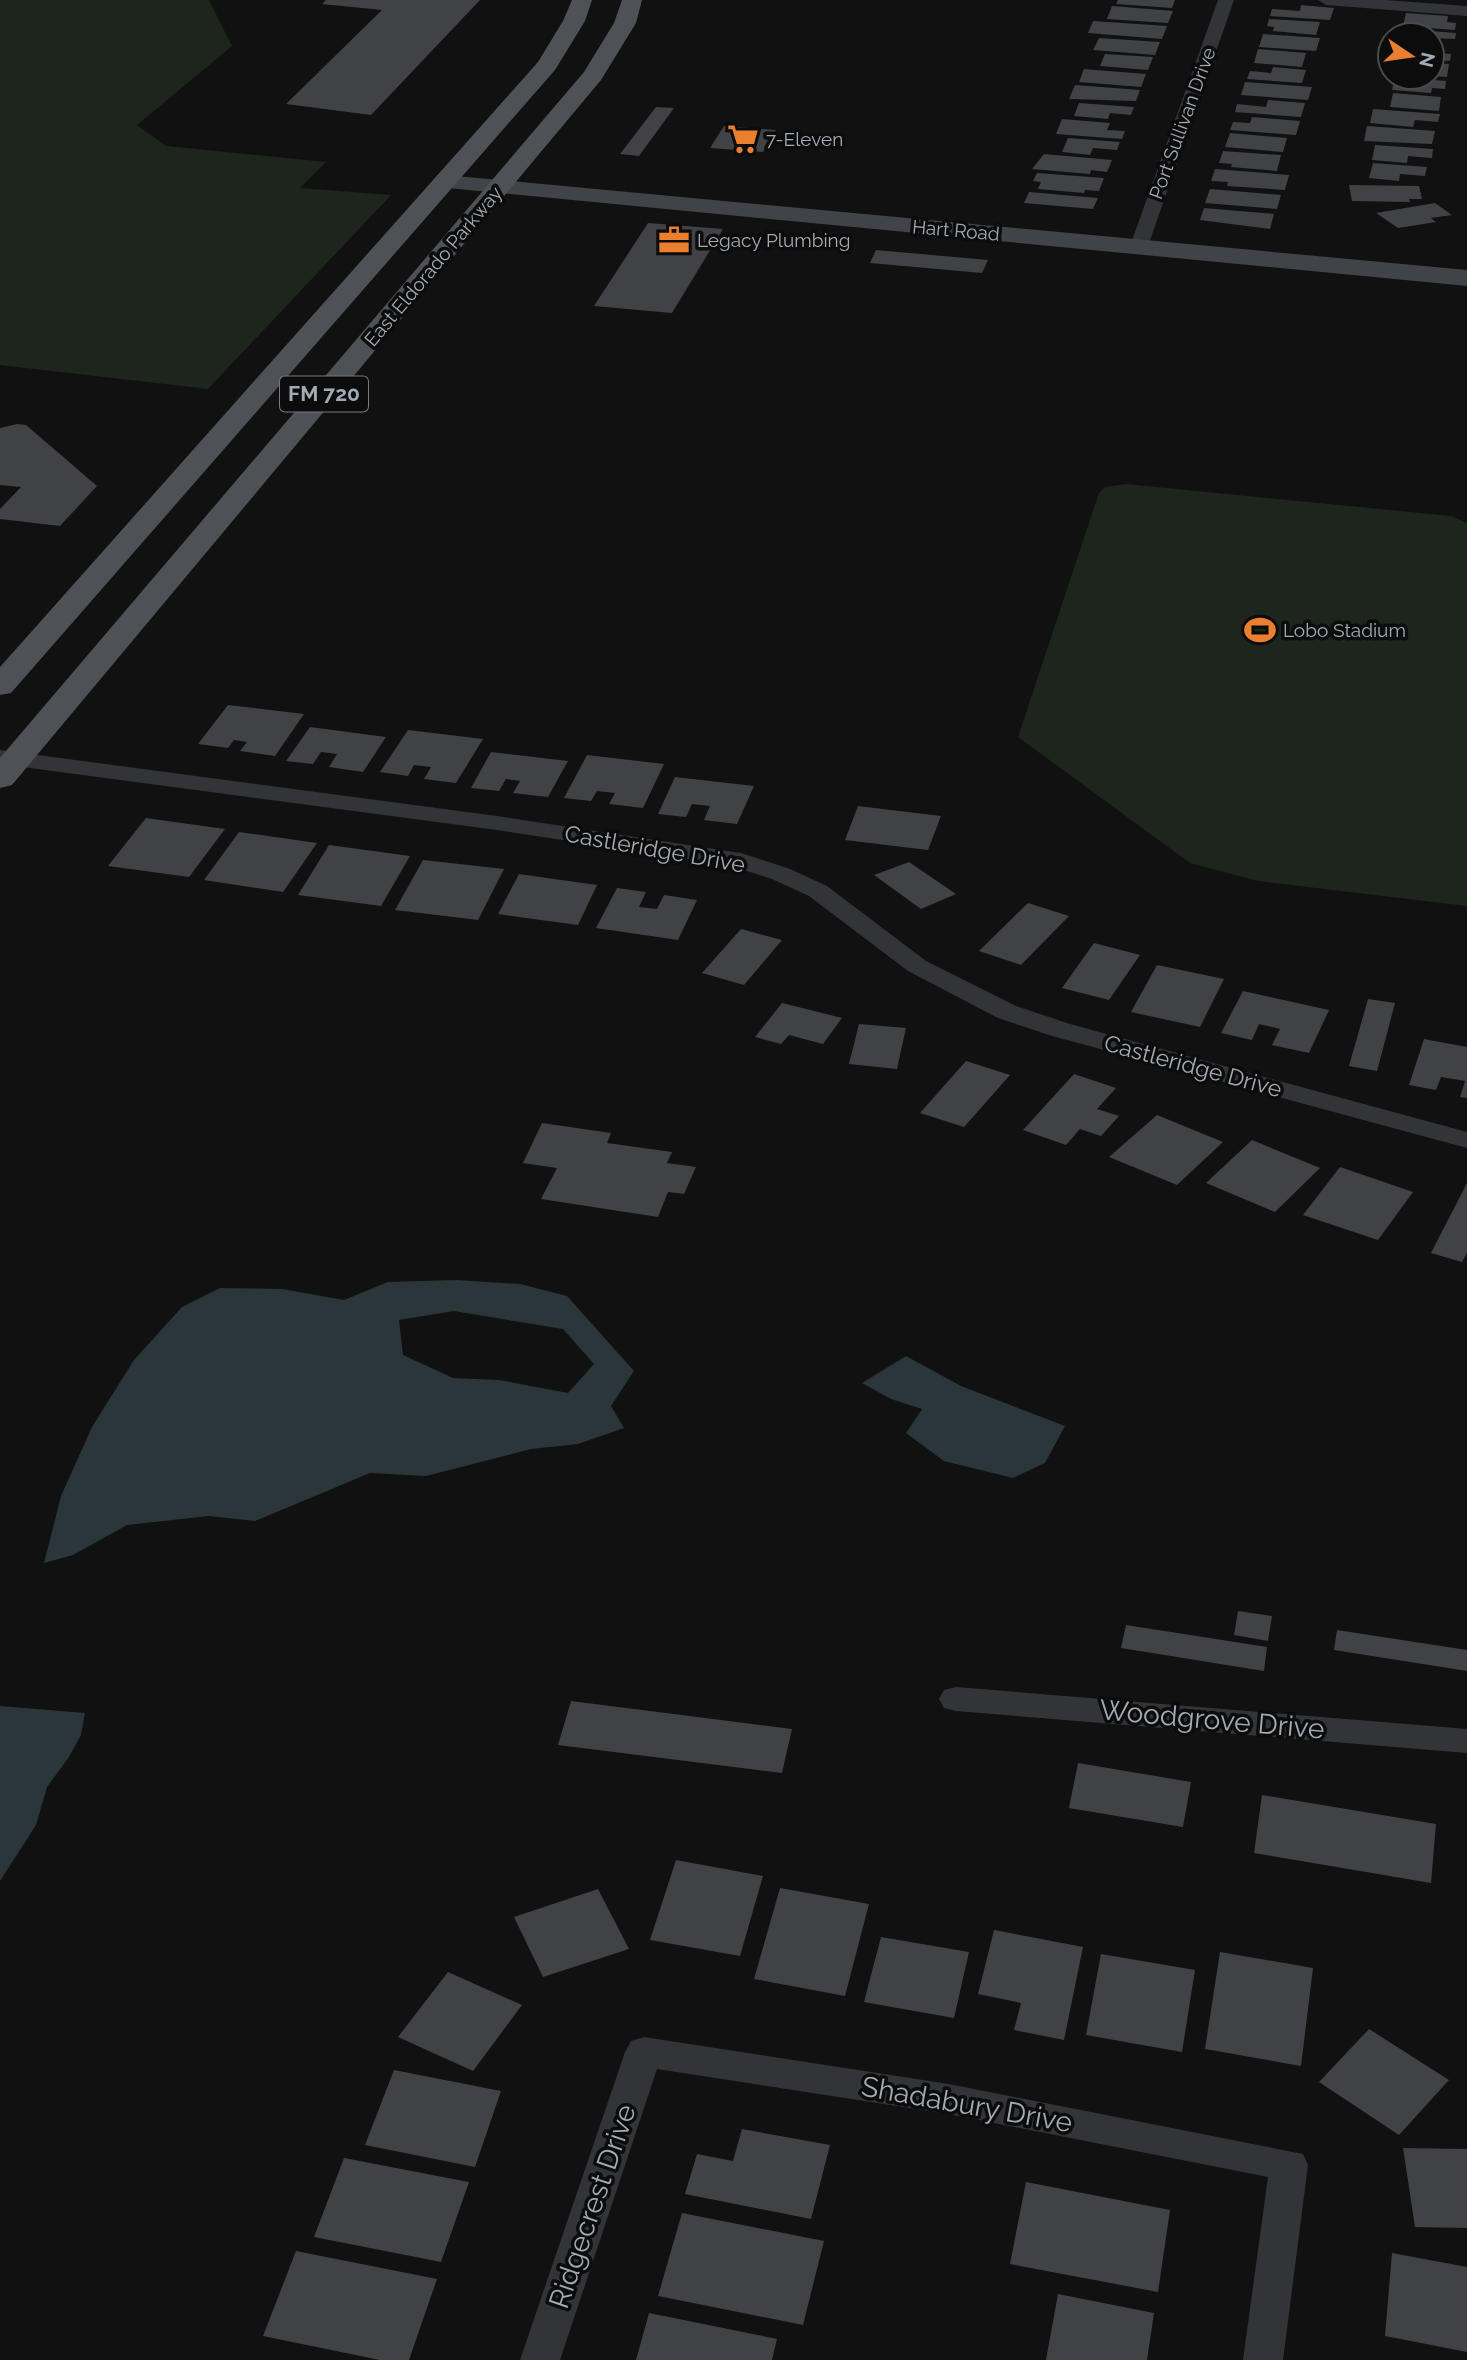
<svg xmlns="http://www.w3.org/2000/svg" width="1467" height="2360" viewBox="0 0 1467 2360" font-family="Raleway,sans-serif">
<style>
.green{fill:#1e251d}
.water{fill:#2b363a;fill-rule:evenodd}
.building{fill:#404245}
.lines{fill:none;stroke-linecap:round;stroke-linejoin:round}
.street{fill:#323437;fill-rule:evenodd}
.secondary{fill:#404347;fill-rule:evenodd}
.primary{fill:#4e5256;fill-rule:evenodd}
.labels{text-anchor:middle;stroke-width:7;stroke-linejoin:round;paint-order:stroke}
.far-street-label{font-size:19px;fill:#a2abb3;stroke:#0c0c0d}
.far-poi-label{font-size:19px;fill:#a2abb3;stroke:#0c0c0d;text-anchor:start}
.shield{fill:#0c0c0d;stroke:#757b81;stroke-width:2}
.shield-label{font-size:21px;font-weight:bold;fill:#a2abb3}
.street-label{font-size:23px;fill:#a2abb3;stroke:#0c0c0d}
.near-street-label{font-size:28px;fill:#a2abb3;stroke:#0c0c0d}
</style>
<rect width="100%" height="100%" fill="#111112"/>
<path class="green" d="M0 0H209L232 46 137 125 166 146 326 162 300 188 391 195 208 389 0 365Z
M1126 484 1451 516 1467 523V906L1258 881 1190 863 1018 737 1099 493 1105 487Z"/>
<path class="water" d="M456 1280 520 1284 567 1296 634 1371 611 1406 624 1428 578 1444 531 1449 426 1476 370 1473 255 1521 209 1516 127 1525 73 1555 44 1563 61 1496 92 1427 134 1360 182 1307 220 1288 282 1289 344 1300 388 1282ZM454 1311 563 1329 594 1364 568 1393 499 1380 453 1378 403 1355 399 1320Z
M906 1356 961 1386 1065 1426 1045 1463 1013 1478 944 1461 906 1433 922 1409 891 1399 862 1383Z
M0 1706 85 1713 81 1735 69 1757 47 1787 36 1825 0 1881Z"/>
<path class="building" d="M326 0H480L371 115 286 104 382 10 322 4Z
M1118 0H1175L1172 8 1116 4Z
M1301 5 1334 8 1330 20 1270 16 1272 9 1300 11Z
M1112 6 1173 11 1168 23 1107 19Z
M1406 13 1448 16 1447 22 1456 23 1455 30 1403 26Z
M1269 19 1320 22 1316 35 1273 31 1274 27 1267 26Z
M1093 21 1167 26 1162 39 1088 33Z
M1392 28 1456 33 1455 39 1432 38V35H1390Z
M1263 34 1320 38 1316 51 1259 47Z
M1099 38 1160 42 1155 55 1093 50Z
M1432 47H1435L1434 53 1451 54 1450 61 1432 60Z
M1258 49 1306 53 1302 67 1254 63Z
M1105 54 1153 57 1148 70 1100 66Z
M1432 63 1449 64 1447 77 1432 76Z
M1273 67 1306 70 1302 83 1247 79 1250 71 1271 73Z
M1084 69 1146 74 1141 87 1079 82Z
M1395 77H1400L1446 81 1445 89 1432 88 1431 93 1392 90Z
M1245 82 1312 87 1308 100 1241 95Z
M1075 85 1140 90 1136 101 1069 99Z
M1393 93 1441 97 1439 111 1390 107Z
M1268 100 1305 103 1301 117 1235 112 1237 104 1266 107Z
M1079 103 1134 107 1131 115 1110 113 1108 119 1074 116Z
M656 107 674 108 639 156 620 154Z
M1373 109 1440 114 1438 122 1415 120 1413 127 1370 123Z
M1252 117 1300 121 1296 135 1230 130 1233 122 1250 123Z
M1062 119 1110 123 1107 130 1125 131 1122 139 1056 134Z
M724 126 776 130 763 152 710 148Z
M1367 126 1435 131 1432 144 1364 141Z
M1230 133 1287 138 1283 152 1225 147Z
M1068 138 1120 142 1117 150 1093 148 1090 155 1062 152Z
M1375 145 1433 149 1432 158 1408 156 1407 163 1372 160Z
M1223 151 1281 155 1277 171 1231 167 1232 164 1219 163Z
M1044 154 1112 160 1107 172 1091 170 1090 174 1032 169Z
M1373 163 1427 167 1425 176 1400 174 1399 181 1369 178Z
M1215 169 1289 175 1285 190 1227 186 1228 182 1211 181Z
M1037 173 1104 178 1099 191 1085 190 1084 193 1038 189 1041 182 1033 181Z
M1349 185 1419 186 1422 199H1409L1410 202 1352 201Z
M1210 189 1281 195 1277 209 1205 203Z
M1029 192 1098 198 1093 209 1024 203Z
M1435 203 1452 215 1431 218 1436 222 1398 228 1376 213Z
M1204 208 1274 214 1270 229 1200 220Z
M648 223 723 229 672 313 594 306Z
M876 250 988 260 982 273 870 263Z
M17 424 26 425 97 486 60 526 0 519V509L21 487 0 485V428Z
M228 705 304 714 275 756 240 751 247 742 234 740 228 748 198 744Z
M310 727 386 737 363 772 329 767 337 754 321 752 313 764 286 761Z
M408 730 483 739 456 783 424 779 431 767 414 765 408 776 380 772Z
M491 752 568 761 548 797 513 793 520 781 506 779 499 791 471 788Z
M587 755 664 764 643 808 609 804 615 793 597 791 591 801 564 798Z
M675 777 754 786 737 824 704 820 710 806 692 804 686 817 658 814Z
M858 806 941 816 928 850 845 840Z
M146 818 225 829 189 877 108 866Z
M239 832 317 843 283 892 204 880Z
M329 845 410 856 381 906 298 895Z
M423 860 504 869 478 920 395 910Z
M909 862 956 894 921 909 874 875Z
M519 874 554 879 597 885 578 925 498 914Z
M617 888 646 892 639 907 657 909 664 895 697 900 678 940 596 928Z
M1028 903 1069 916 1021 965 979 951Z
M741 929 782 940 744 985 702 973Z
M1094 943 1140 955 1109 1000 1062 988Z
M1157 965 1224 979 1200 1027 1131 1012Z
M1243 991 1329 1010 1309 1053 1272 1045 1280 1029 1259 1024 1252 1040 1221 1033Z
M1368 999 1395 1003 1377 1071 1349 1066Z
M782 1003 842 1018 823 1044 789 1035 781 1044 755 1037Z
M859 1024 906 1028 897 1069 849 1064Z
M1424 1039 1467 1047V1098L1460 1097 1465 1081 1441 1077 1436 1090 1409 1085Z
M966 1061 1010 1075 964 1127 920 1113Z
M1074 1074 1116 1088 1097 1109 1119 1116 1101 1136 1080 1129 1066 1145 1023 1130Z
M1157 1115 1223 1142 1177 1185 1109 1157Z
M542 1123 611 1133 607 1143 672 1152 667 1163 696 1167 684 1194 668 1192 658 1217 541 1199 557 1168 523 1163Z
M1252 1140 1320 1168 1275 1212 1206 1183Z
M1340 1167 1413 1192 1378 1240 1303 1215Z
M1467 1183V1253L1462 1262 1431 1253Z
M1238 1611 1272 1616 1268 1641 1234 1635Z
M1126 1625 1267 1647 1264 1671 1121 1648Z
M1337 1630 1467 1650V1671L1334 1650Z
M571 1701 792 1729 782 1773 558 1745Z
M1078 1763 1191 1782 1183 1827 1069 1808Z
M1262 1795 1436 1824 1431 1883 1254 1853Z
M676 1860 763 1876 740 1956 650 1940Z
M780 1888 869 1904 845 1996 754 1979Z
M598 1889 629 1949 543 1977 514 1917Z
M994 1930 1083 1947 1064 2040 1014 2030 1021 2003 978 1994Z
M881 1937 969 1952 954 2018 864 2002Z
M1220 1952 1313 1968 1301 2066 1205 2049Z
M1101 1954 1195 1970 1182 2052 1086 2035Z
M448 1972 522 2005 473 2071 398 2037Z
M1369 2029 1449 2080 1399 2135 1319 2082Z
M394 2070 501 2091 475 2167 365 2145Z
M742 2129 830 2145 811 2219 685 2194 697 2154 733 2161Z
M1403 2148 1467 2149V2228L1415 2227Z
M344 2158 469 2182 441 2262 314 2237Z
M1026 2182 1170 2210 1158 2292 1010 2264Z
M682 2213 824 2241 803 2325 658 2296Z
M296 2251 437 2279 409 2360H380L263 2336Z
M1392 2253 1467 2267V2352L1385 2336Z
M1058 2294 1154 2313 1147 2360H1046Z
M649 2313 777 2339 772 2360H636Z"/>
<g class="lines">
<path class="street" d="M1218 0H1234L1148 246 1145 250H1133L1130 246Z
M1318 0H1385L1467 6V16L1326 5Z
M0 750 497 816 741 853 790 869 827 886 926 961 1016 1006 1070 1024 1467 1132V1148L1052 1036 998 1018 908 971 809 896 772 879 728 865 497 830 0 764Z
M956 1687 1467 1729V1753L956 1711 944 1708 939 1699 944 1690Z
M644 2037 949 2084 1303 2154 1308 2165 1283 2360H1243L1268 2177 949 2114 657 2069 560 2360H520L625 2052 631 2041Z"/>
<path class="secondary" d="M445 175 1467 270V286L437 187 433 182 437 177Z"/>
<path class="primary" d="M572 0H592L585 21 555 70 11 693 0 695V667L538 62 563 21Z
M622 0H642L636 23 601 80 12 785 0 788V758L584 72 614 23Z"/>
</g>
<defs>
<symbol id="supermarket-bare" viewBox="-9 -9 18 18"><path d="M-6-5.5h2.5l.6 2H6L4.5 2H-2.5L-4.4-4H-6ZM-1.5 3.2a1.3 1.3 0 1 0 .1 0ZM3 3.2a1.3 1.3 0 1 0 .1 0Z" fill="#eb7f30" stroke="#0c0c0d" stroke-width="2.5" paint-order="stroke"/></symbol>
<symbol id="office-bare" viewBox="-9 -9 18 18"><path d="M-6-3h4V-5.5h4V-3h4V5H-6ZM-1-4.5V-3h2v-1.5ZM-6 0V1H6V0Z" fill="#eb7f30" stroke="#0c0c0d" stroke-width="2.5" paint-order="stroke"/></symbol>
<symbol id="stadium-bare" viewBox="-9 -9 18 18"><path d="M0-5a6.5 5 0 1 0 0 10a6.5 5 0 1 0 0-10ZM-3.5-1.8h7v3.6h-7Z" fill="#eb7f30" stroke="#0c0c0d" stroke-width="2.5" paint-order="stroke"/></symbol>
</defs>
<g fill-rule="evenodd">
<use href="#supermarket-bare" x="721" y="117" width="44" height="44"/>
<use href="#office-bare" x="652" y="218" width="44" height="44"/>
<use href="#stadium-bare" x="1238" y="608" width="44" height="44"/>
</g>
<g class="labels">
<g class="far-street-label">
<text transform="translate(1182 123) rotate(-70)" y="7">Port Sullivan Drive</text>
<text transform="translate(956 230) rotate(5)" y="7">Hart Road</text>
<text transform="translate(433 266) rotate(-50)" y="7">East Eldorado Parkway</text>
</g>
<g class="far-poi-label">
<text x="766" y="146">7-Eleven</text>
<text x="697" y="247">Legacy Plumbing</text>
<text x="1283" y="637">Lobo Stadium</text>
</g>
<rect class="shield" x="280" y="376.5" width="88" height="35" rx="5"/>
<g class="shield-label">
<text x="324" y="401">FM 720</text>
</g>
<g class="street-label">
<text transform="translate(655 849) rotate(10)" y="8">Castleridge Drive</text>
<text transform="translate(1193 1066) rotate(15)" y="8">Castleridge Drive</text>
</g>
<g class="near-street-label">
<text transform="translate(1212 1719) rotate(5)" y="10">Woodgrove Drive</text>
<text transform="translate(967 2104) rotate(10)" y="10">Shadabury Drive</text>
<text transform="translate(592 2206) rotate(-71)" y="10">Ridgecrest Drive</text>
</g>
</g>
<g transform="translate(1411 56) rotate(103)"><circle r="33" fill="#0c0c0d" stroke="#484c4f" stroke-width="2"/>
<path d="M0-5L12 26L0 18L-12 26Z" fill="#eb7f30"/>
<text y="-10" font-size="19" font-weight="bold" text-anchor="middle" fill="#a2abb3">N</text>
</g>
</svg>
